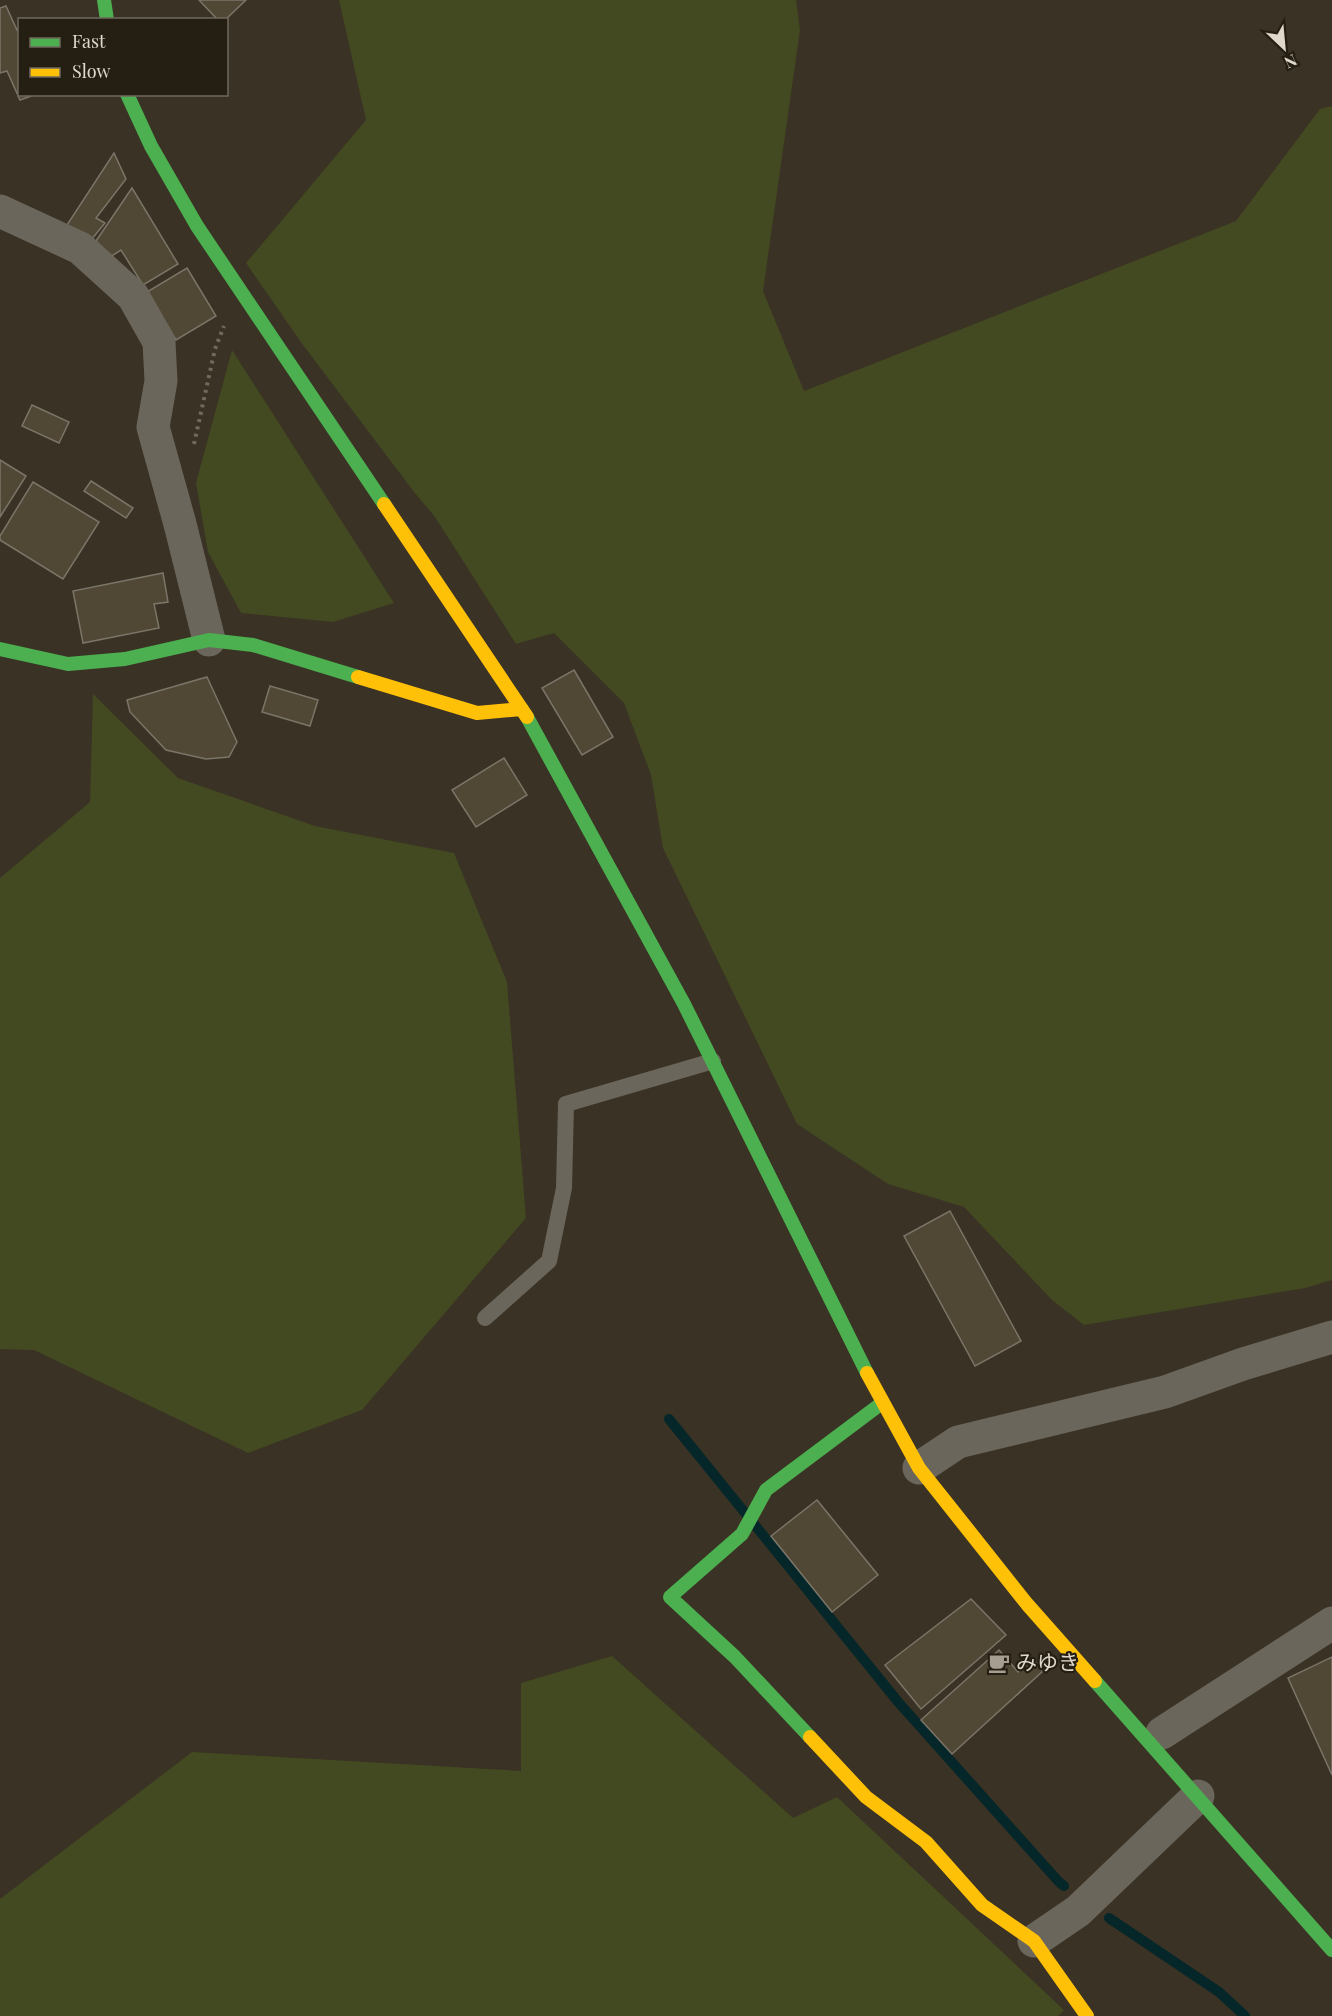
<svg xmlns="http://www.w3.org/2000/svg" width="1332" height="2016" viewBox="0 0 1332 2016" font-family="'Playfair Display','Noto Sans JP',serif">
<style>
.green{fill:#434921}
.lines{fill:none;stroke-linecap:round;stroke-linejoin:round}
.stream{stroke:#052729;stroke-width:10}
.building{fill:#504734;stroke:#7b7569;stroke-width:1.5}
.path{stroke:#706a61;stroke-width:4;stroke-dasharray:3 4.5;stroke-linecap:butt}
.lane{stroke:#6b665b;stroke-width:16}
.street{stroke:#6b665b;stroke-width:33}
.fast{stroke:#4caf50;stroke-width:14}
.slow{stroke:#ffc107;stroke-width:14}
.labels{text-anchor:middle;stroke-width:4.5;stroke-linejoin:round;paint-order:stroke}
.poi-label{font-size:21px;fill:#e0d8ca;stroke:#241e13;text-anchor:start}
</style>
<rect width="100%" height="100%" fill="#3a3224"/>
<path class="green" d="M339 0H796L800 30 763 291 804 391 1236 221 1320 109 1332 106V1280L1305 1288 1084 1325 1052 1300 964 1207 888 1184 797 1124 663 848 651 775 624 703 554 633 516 644 435 517 414 492 303 345 246 263 366 120Z
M232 350 394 603 333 622 241 613 208 552 196 483Z
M93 694 178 778 315 826 454 853 507 982 526 1218 362 1410 248 1453 34 1350 0 1349V878L90 802Z
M612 1656 793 1818 837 1797 1064 2010 1058 2016H0V1899L192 1752 521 1771V1683Z"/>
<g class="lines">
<path class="stream" d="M669 1419 899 1703 1059 1882 1064 1886
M1109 1918 1219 1992 1245 2016"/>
</g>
<path class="building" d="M199 0H246L225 20H218Z
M6 6 17 30 20 29V94H37L20 100 7 71 0 73V8Z
M114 153 126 179 96 218 105 223 91 240 67 225Z
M132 188 178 264 143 285 121 250 110 257 96 241Z
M187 268 216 316 176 340 147 292Z
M32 405 69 422 59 443 22 426Z
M0 460 26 476 0 517Z
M91 481 133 508 126 518 84 491Z
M33 482 99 522 63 579 0 540V536Z
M163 573 168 602 154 604 159 628 83 643 73 591Z
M574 670 613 737 582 755 542 688Z
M207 677 237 742 229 757 206 759 166 750 130 712 127 700Z
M270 686 318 700 310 726 262 712Z
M504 758 527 795 476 827 452 790Z
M950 1211 1021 1341 975 1366 904 1236Z
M817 1500 878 1575 832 1612 771 1536Z
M971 1599 1006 1635 921 1709 885 1665Z
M999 1650 1018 1672 1033 1659 1043 1671 952 1754 921 1720Z
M1332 1657V1775L1288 1678Z"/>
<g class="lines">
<path class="path" d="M194 444 215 349 224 326"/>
<path class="lane" d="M485 1318 549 1261 564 1188 566 1104 713 1061"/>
<path class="street" d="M0 211 80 248 133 296 159 342 161 381 153 427 180 524 209 640
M919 1468 958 1442 1165 1392 1243 1364 1332 1337
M1162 1733 1332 1623
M1034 1941 1078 1911 1198 1796"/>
<path class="fast" d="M104 0 107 20
M127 94 151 146 197 226 384 504
M0 649 68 664 125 659 209 640 253 645 358 677
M527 717 684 1004 867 1373
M1095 1681 1332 1950
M810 1737 735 1657 670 1597 742 1534 766 1490 882 1403"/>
<path class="slow" d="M384 504 527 717
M358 677 477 713 522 709
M867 1373 919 1468 1027 1604 1095 1681
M810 1737 866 1797 926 1842 982 1905 1034 1941 1087 2016"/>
</g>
<defs>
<symbol id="cafe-bare" viewBox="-9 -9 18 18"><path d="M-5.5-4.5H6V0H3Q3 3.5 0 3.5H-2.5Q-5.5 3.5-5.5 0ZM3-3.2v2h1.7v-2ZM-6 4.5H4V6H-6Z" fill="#a69e90" stroke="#241e13" stroke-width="2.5" paint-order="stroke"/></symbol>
</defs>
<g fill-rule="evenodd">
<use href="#cafe-bare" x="984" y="1648" width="30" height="30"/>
</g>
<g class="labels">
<g class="poi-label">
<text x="1016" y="1670">みゆき</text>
</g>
</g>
<rect x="18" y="18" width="210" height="78" fill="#241e13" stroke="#6f685c" stroke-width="1.5"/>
<rect x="30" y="38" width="30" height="9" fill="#4caf50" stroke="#6f685c" stroke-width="1.5"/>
<text x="72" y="48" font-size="18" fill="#e0d8ca">Fast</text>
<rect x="30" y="68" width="30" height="9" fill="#ffc107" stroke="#6f685c" stroke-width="1.5"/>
<text x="72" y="78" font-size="18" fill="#e0d8ca">Slow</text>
<g transform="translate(1284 48) rotate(154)" stroke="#241e13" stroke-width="4.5" paint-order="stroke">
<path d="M0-4.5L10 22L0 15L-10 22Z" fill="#e0d8ca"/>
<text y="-9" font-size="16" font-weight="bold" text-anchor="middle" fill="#e0d8ca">N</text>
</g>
</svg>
